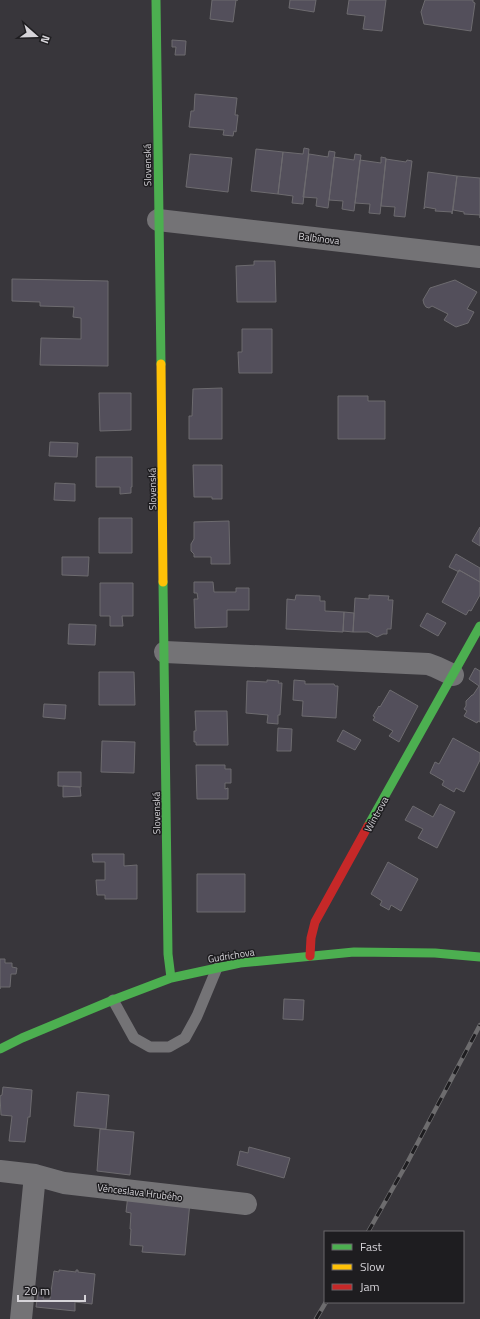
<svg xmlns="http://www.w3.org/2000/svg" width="480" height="1319" viewBox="0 0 480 1319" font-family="'Titillium Web',sans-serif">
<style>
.building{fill:#534f5b;stroke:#6d6b6f}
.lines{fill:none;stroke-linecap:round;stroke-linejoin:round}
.lane{stroke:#747376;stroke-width:11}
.street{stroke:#747376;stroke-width:22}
.fast{stroke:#4caf50;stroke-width:9}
.slow{stroke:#ffc107;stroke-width:9}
.jam{stroke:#c62828;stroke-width:9}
.rail-casing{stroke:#6d6c6e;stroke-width:4.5}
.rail{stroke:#1e1d20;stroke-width:3;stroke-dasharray:9;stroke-linecap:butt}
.labels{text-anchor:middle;stroke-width:3;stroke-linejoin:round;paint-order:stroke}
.street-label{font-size:10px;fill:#d6d4d9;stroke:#1e1d20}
</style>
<rect width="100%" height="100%" fill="#38363b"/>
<path class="building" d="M212 0H238H236L233 22 210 19Z
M290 0H316L314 12 289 8Z
M349 0H386L382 31 363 29 365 16 347 14Z
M425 0H473V2L475 3 471 31 424 24 421 12Z
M172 40 186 41 185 55H175L176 47H172Z
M195 94 237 98 235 115H238L236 132 234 131 233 136 223 135 224 130 189 127 191 111H194Z
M304 148 309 149 303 204 292 203 293 196 278 194 283 152 303 154Z
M256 149 283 152 278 194 251 191Z
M329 151 335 152 328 208 316 206 317 198 303 197 309 154 328 157Z
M190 154 232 158 228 192 186 187Z
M355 154 361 155 354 211 342 209 343 201 329 200 334 157 354 160Z
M381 157 386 158 380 214 369 213 370 204 355 203 360 160 381 163Z
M386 159 406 162 407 160 412 161 405 217 394 216 395 207 381 206Z
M428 172 457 176 452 214V212L435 211 436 209 425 207 424 209Z
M457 176 480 178V218V215L464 214V212L453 210Z
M254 261H275L276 302H237L236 266 254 265Z
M12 279 108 281V366L40 365 41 338 81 339V318L73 317 74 307 40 306V302L12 301Z
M455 280 477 292 467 309 474 312 468 323 456 327 444 320 448 314 432 306 429 308 426 307 424 304 423 300 430 288Z
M242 329H272V373H239L238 352H242Z
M222 388V439H189V416H192L193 389Z
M99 393H131V430L100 431Z
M338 396H368V401H385V439H338Z
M50 442 78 443 77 457 49 456Z
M96 457H132V487H131V493L120 494V487H96Z
M193 465H222V499H212V497H194Z
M55 483 75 484V501L54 500Z
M99 518H132V553H99Z
M229 521 230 564H211V557H194V554L191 551V544L194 539V522Z
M480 527V546L472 541Z
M456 554 480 568V582L459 570V572L449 567Z
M62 557H89L88 576 62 575Z
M459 570 480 582V595L471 611 469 610 466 615 442 602Z
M194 582H213L214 592H236V588H249V610H227V627L195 628 194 599H198L197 593H194Z
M100 583H133V616H122L123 626H110V616H100Z
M296 595 320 596V601H325V611L344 612 343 632 286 629 287 599 295 600Z
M369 595 389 596 388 600H393L391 629H387V634H383L377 637 368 632H353L355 598 369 599Z
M344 612 354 613 353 632 343 631Z
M427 613 446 623 438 636 420 626Z
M69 624 96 625 95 645 68 644Z
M475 668 480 671V722L478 721 477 723 464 716 467 711 464 709 466 706V701L472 695H473L479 686 469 679Z
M99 672H134L135 705H99Z
M267 680 279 681 278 683H282L280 715H278V724L267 723 268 715 246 713 247 681 267 682Z
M294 680 305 681V684H334L335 686H338L336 718 302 716 303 701 293 700Z
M390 690 418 706 399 742 389 736 393 731 373 720 375 717 373 716 379 706 380 707Z
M44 704 66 705 65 719 43 717Z
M195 711H227L228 745H196V742H194V731H196Z
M278 728 292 729 291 751H277Z
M343 730 361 740 355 750 337 741Z
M453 738 480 753V760L464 792 456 788 454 792 442 785 444 781 430 773 435 762 439 764Z
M102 741 135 742 134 773 101 772Z
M196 765H225V769H231V783H225V789L228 788V799H197Z
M58 772H81V787L58 786Z
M63 786 80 787 81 796 63 797Z
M440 804 455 812 437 848 418 838 423 829 405 820 413 806 433 817Z
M92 854H124V866L137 865V899H105V895H97L96 880H105V862H93Z
M388 862 418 879 401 911 391 905 389 910 380 905 382 901 371 894Z
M197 874H245V912H197Z
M0 959H5V963H12V967L17 968 16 974H11L10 987H0V989Z
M284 999 304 1000 303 1020 283 1019Z
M3 1087 32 1090 30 1117H28L25 1142 9 1141 12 1116 1 1115 0 1096 2 1095Z
M77 1092 109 1095 106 1129 74 1126Z
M100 1129 134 1132 130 1175 97 1171Z
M249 1147 290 1158 284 1178 237 1165 240 1151 248 1153Z
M128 1195 190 1202 185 1255 142 1252 143 1246 130 1245 131 1229H130L131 1213 126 1212Z
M59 1270 76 1272V1270H78V1272L95 1274 92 1304 75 1302V1311L36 1307 38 1292 44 1293 43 1299H50L54 1271 59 1272Z"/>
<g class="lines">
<path class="lane" d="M113 1000 134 1038 150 1047H169L185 1038 197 1016 217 968"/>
<path class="street" d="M158 220 480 257
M165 652 428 664 436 667 453 675
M0 1171 35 1175 64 1183 246 1204
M21 1319 35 1175"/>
<path class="fast" d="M156 0 161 364
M163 582 168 954 171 978
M368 826 480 626
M0 1049 22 1038 113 1000 171 978 240 963 354 952 435 953 480 957"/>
<path class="slow" d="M161 364 163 582"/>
<path class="jam" d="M310 956 311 938 315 922 368 826"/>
<defs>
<path id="rail" d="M368 1232 406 1165 480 1025
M316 1319 326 1302"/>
</defs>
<use href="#rail" class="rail-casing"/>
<use href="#rail" class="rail"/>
</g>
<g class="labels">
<g class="street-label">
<text transform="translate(147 165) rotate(-91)" y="4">Slovenská</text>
<text transform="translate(319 238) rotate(7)" y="4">Balbínova</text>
<text transform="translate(152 489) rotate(-91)" y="4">Slovenská</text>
<text transform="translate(156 813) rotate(-91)" y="4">Slovenská</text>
<text transform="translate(376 814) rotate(-61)" y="4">Wintrova</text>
<text transform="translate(231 955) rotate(-9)" y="4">Gudrichova</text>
<text transform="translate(140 1192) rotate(7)" y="4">Věnceslava Hrubého</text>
</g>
</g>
<rect x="324" y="1231" width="140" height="72" fill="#1e1d20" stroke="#68666a"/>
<rect x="332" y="1244" width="20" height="6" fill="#4caf50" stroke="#68666a"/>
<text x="360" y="1251" font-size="12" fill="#d6d4d9">Fast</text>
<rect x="332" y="1264" width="20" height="6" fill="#ffc107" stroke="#68666a"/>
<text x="360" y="1271" font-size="12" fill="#d6d4d9">Slow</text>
<rect x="332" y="1284" width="20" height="6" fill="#c62828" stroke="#68666a"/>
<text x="360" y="1291" font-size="12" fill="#d6d4d9">Jam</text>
<g transform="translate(36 36) rotate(110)" stroke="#1e1d20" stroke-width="3" paint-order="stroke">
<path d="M0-3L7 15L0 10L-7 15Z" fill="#d6d4d9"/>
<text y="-6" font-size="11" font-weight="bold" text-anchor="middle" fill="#d6d4d9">N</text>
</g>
<path d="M18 1295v6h67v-6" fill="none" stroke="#d6d4d9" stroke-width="2"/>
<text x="24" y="1295" font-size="12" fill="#d6d4d9" stroke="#1e1d20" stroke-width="3" paint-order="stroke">20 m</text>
</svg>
